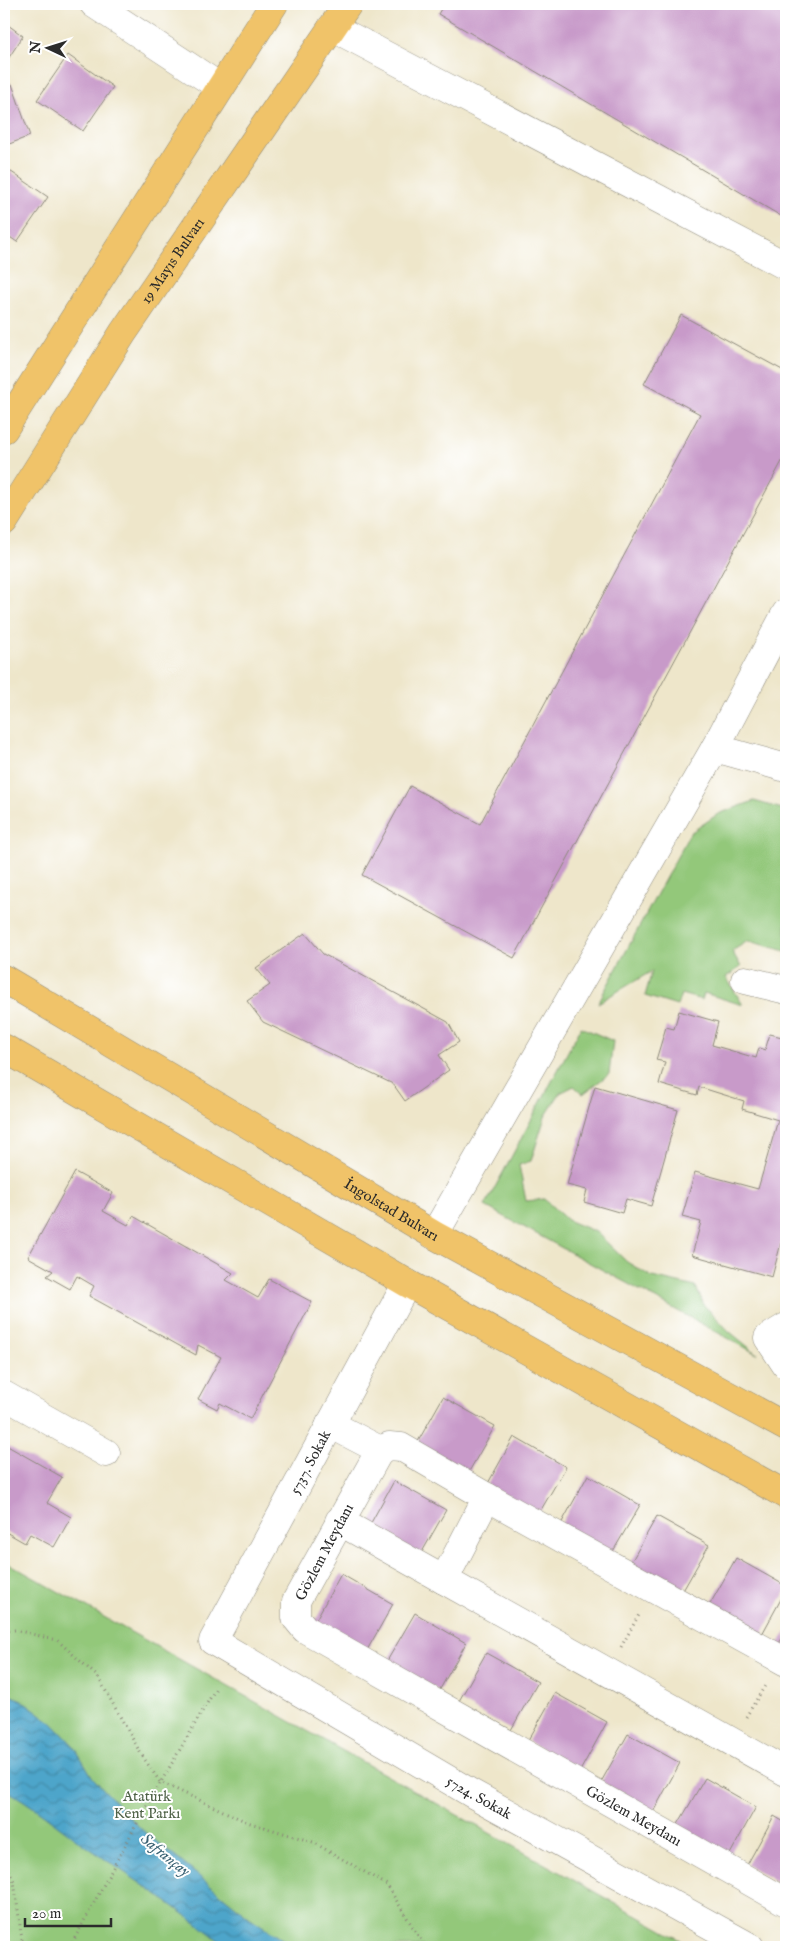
<svg xmlns="http://www.w3.org/2000/svg" width="790" height="1951" viewBox="0 0 790 1951" font-family="'IM FELL English',serif">
<style>
.green{fill:#93c87a;stroke:#5f7a52}
.water{fill:url(#water-waves);stroke:#3c687a}
.building{fill:#c89ac9}
.lines{fill:none;stroke-linecap:round;stroke-linejoin:round}
.minor-casing{stroke:#8c887a;stroke-width:29}
.major-casing{stroke:#8c887a;stroke-width:29}
.path{stroke:#8c887a;stroke-width:3;stroke-dasharray:1 4;stroke-linecap:butt}
.minor{stroke:#fff;stroke-width:28}
.major{stroke:#f0c369;stroke-width:28}
.labels{text-anchor:middle;stroke-width:4;stroke-linejoin:round;paint-order:stroke}
.street-label{font-size:15px;fill:#2b2b2b;stroke:#fff}
.park-label{font-size:15px;fill:#4f6247;stroke:#fff}
.water-label{font-size:16px;font-style:italic;fill:#3a6273;stroke:#fff}
</style>
<defs>
<pattern id="water-waves" width="16" height="10" patternUnits="userSpaceOnUse" patternTransform="scale(1.25)"><rect width="16" height="10" fill="#4da5ca"/><path d="M0 5q4-4 8 0t8 0" fill="none" stroke="#4087a4"/></pattern>
</defs>
<rect width="100%" height="100%" fill="#fff"/>
<filter id="ink" filterUnits="userSpaceOnUse"><feTurbulence type="fractalNoise" baseFrequency=".02" numOctaves="2"/><feDisplacementMap in="SourceGraphic" scale="10" xChannelSelector="R" yChannelSelector="G"/><feConvolveMatrix kernelMatrix="1 2 1 2 8 2 1 2 1" color-interpolation-filters="sRGB"/></filter>
<filter id="wash" filterUnits="userSpaceOnUse"><feTurbulence type="fractalNoise" baseFrequency=".0096" numOctaves="4" result="noise"/><feDisplacementMap in="SourceGraphic" scale="20" xChannelSelector="R" yChannelSelector="G"/><feGaussianBlur stdDeviation="1.12" result="paint"/><feColorMatrix in="noise" values="0 0 0 0 0 0 0 0 0 0 0 0 0 0 0 0 0 1.4 0 .05"/><feComposite in="paint" operator="in"/></filter>
<g filter="url(#wash)">
<rect width="100%" height="100%" fill="#eee6ca"/>
<path class="green" d="M754 801 786 810V951L748 941 732 951 741 967 726 977 743 1005 704 993 702 1000 681 994 677 1006 645 996 652 971 598 1003 690 833 718 814Z
M581 1027 613 1041 609 1074 583 1094 574 1086 560 1093 545 1117 531 1161 519 1165 526 1201 544 1199 567 1220 596 1232 627 1262 652 1277 696 1287 704 1305 730 1332 757 1354 485 1206Z
M4 1561 693 1947H4Z"/>
<path class="water" d="M4 1693 22 1700 50 1721 74 1746 93 1778 141 1829 249 1917 294 1947H227C181 1909 130 1877 82 1843 56 1825 32 1804 4 1789Z"/>
<g id="blocks">
<path class="building" d="M444 4H786V219L438 14Z
M4 22 23 36 4 65Z
M68 55 113 87 83 131 37 100Z
M12 84 30 136 4 146V87Z
M4 167 48 197 17 242 4 233Z
M681 315 786 372V454L514 958 362 875 410 786 480 824 700 414 644 384Z
M305 933 323 954 448 1022 459 1042 439 1055 449 1070 405 1101 393 1084 263 1022 247 1001 270 985 256 968Z
M679 1011 718 1022 712 1045 756 1058 759 1048 765 1050 770 1034 786 1038V1245L781 1243 772 1277 692 1255 701 1222 682 1217 695 1172 758 1189 778 1120 742 1109 744 1101 699 1087 697 1095 659 1084 665 1062 656 1060 666 1027 674 1029Z
M595 1086 678 1110 651 1206 626 1199 622 1213 584 1202 587 1190 567 1185Z
M75 1172 113 1193 103 1211 128 1225 133 1216 233 1273 226 1280 258 1298 269 1279 312 1302 250 1419 220 1403 217 1409 198 1399 221 1357 198 1345 196 1355 89 1296 94 1286 77 1276 70 1289 47 1276 53 1271 28 1257Z
M443 1397 495 1426 467 1475 416 1445Z
M514 1437 566 1467 538 1515 487 1485Z
M4 1444 62 1477 47 1503 71 1517 54 1547 30 1534 25 1543 4 1531Z
M588 1475 640 1505 612 1553 561 1524Z
M394 1481 446 1510 418 1559 367 1530Z
M657 1516 709 1545 681 1594 630 1564Z
M736 1558 786 1586V1590L761 1636 709 1606Z
M341 1574 393 1604 366 1652 314 1623Z
M415 1613 466 1643 439 1691 387 1661Z
M786 1631V1652L777 1647Z
M486 1653 538 1682 511 1730 459 1701Z
M555 1693 607 1722 580 1771 528 1741Z
M628 1734 680 1763 653 1812 601 1782Z
M705 1778 756 1807 729 1856 677 1826Z
M774 1816 786 1823V1887L747 1865Z"/>
</g>
</g>
<g filter="url(#ink)">
<use href="#blocks" fill-opacity="0" stroke="#8c887a" stroke-width="1"/>
<g class="lines">
<defs>
<g id="minor">
<path d="M94 4 220 87"/>
<path d="M332 27 786 266"/>
<path d="M715 748 786 768"/>
<path d="M745 980 786 990"/>
<path d="M434 1235 715 748 786 613"/>
<path id="s1" d="M407 1283 213 1641 471 1793 750 1947"/>
<path d="M786 1327 768 1338 786 1365"/>
<path d="M4 1395 106 1453"/>
<path d="M330 1424 380 1450"/>
<path d="M487 1497 444 1580 786 1772"/>
<path d="M339 1521 444 1580"/>
<path id="s2" d="M786 1662 487 1497 401 1447 389 1446 380 1450 296 1601V1618L305 1629 786 1902"/>
</g>
<g id="major">
<path d="M4 429 274 4"/>
<path id="s3" d="M4 522 123 333 348 4"/>
<path id="s4" d="M4 979 434 1235 786 1427"/>
<path d="M4 1048 407 1283 786 1495"/>
</g>
</defs>
<use href="#minor" class="minor-casing"/>
<use href="#major" class="major-casing"/>
<path class="path" d="M4 1631 15 1630 57 1640 98 1677 141 1754 160 1782 247 1822 313 1842 387 1885 425 1947
M621 1647 640 1613
M746 1717 766 1684
M4 1862 14 1881 23 1947
M70 1947 141 1816 216 1688"/>
<use href="#minor" class="minor"/>
<use href="#major" class="major"/>
</g>
</g>
<g class="labels">
<g class="street-label">
<text dy="5" stroke="none"><textPath href="#s3" startOffset="311">19 Mayıs Bulvarı</textPath></text>
<text dy="5" stroke="none"><textPath href="#s4" startOffset="451">İngolstad Bulvarı</textPath></text>
<text transform="translate(310 1462) rotate(-62)" y="5">5737. Sokak</text>
<text transform="translate(324 1552) rotate(-62)" y="5">Gözlem Meydanı</text>
<text dy="5" stroke="none"><textPath href="#s1" startOffset="716">5724. Sokak</textPath></text>
<text dy="5" stroke="none"><textPath href="#s2" startOffset="1045">Gözlem Meydanı</textPath></text>
</g>
<g class="park-label">
<text x="147" y="1801">Atatürk<tspan x="147" dy="17">Kent Parkı</tspan></text>
</g>
<g class="water-label">
<text transform="translate(166 1854) rotate(39)" y="6">Safrançay</text>
</g>
</g>
<rect width="790" height="1951" fill="none" stroke="#fff" stroke-width="20"/>
<g transform="translate(48 48) rotate(274)" stroke="#ffffff" stroke-width="4" paint-order="stroke">
<path d="M0-4L9 19L0 12L-9 19Z" fill="#2b2b2b"/>
<text y="-8" font-size="14" font-weight="bold" text-anchor="middle" fill="#2b2b2b">N</text>
</g>
<path d="M25 1918v8h86v-8" fill="none" stroke="#2b2b2b" stroke-width="2.5"/>
<text x="32" y="1918" font-size="15" fill="#2b2b2b" stroke="#ffffff" stroke-width="4" paint-order="stroke">20 m</text>
</svg>
